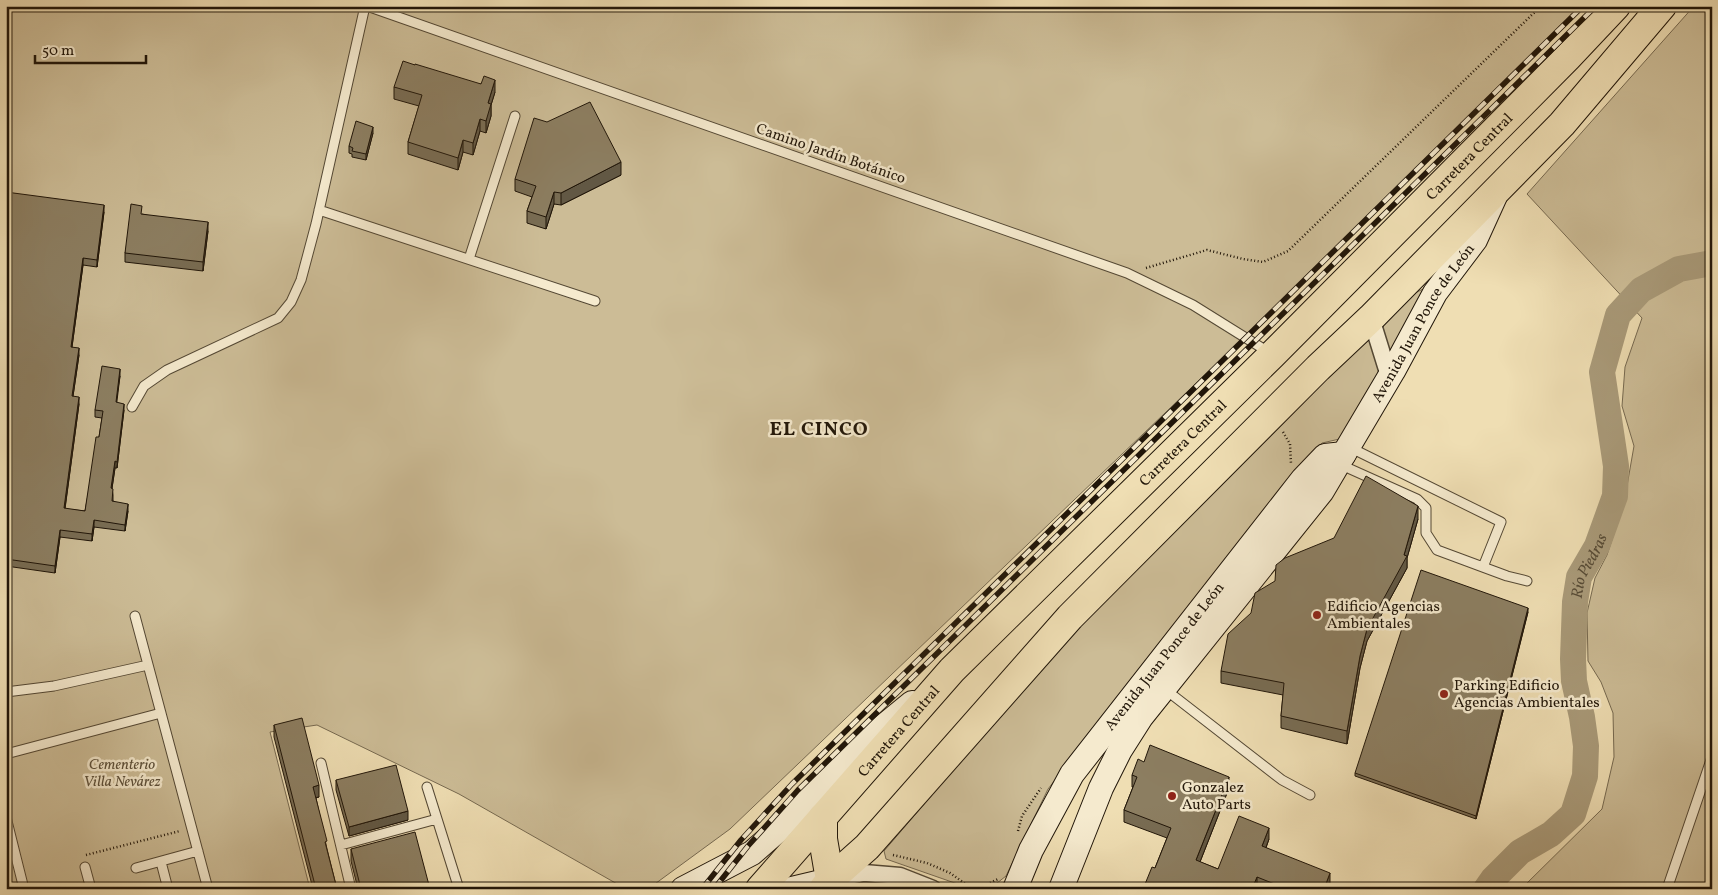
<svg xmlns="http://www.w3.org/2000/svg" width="1718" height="895" viewBox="0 0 1718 895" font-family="Vollkorn,serif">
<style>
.green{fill:#ccbc96;stroke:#766950}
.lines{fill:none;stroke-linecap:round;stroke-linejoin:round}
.river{stroke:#a99a79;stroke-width:26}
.lane-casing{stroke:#544834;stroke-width:11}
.street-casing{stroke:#544834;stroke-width:19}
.secondary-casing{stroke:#211609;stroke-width:26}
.highway-casing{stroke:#211609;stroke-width:30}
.path{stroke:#211609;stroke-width:2.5;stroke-dasharray:1 2.5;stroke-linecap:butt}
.lane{stroke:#f5eace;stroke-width:9}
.street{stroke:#f5eace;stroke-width:16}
.secondary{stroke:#f5eace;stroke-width:24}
.highway{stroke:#efdeb3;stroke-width:28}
.rail-casing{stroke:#211609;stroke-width:5.5}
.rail{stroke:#f5eace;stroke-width:4;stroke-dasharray:11;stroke-linecap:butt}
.wall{fill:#786c53;stroke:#211609}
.shaded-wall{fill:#625844;stroke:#211609}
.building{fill:#8c7e61;stroke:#211609}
.poi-dot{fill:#8f2418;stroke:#f5eace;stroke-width:2}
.labels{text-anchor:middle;stroke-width:5;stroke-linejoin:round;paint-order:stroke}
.street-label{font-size:15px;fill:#211609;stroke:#f5eace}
.poi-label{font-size:15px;fill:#211609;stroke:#f5eace;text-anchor:start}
.park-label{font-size:15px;font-style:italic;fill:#5d503a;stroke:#f5eace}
.water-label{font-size:16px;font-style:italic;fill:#574b36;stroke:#f5eace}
.district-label{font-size:20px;font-weight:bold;letter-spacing:1px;fill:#211609;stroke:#f5eace}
</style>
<rect width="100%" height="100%" fill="#efdeb3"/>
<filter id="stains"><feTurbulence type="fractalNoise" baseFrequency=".004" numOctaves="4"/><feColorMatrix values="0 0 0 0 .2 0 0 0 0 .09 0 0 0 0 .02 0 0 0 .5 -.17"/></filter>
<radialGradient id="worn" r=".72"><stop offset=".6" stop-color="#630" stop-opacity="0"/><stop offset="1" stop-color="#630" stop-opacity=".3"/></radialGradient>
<path class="green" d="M6 6H1585L1394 194 730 829 648 889H626L459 794 317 725 270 732 310 889H6Z
M1694 6H1712V889H1521L1602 809 1614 757 1613 713 1601 682 1588 661 1587 613 1595 578 1607 555 1624 503 1634 446 1622 406 1625 367 1642 318 1527 194Z
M1425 288 1418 304 1390 351 1344 438 1322 443 1299 469 1048 789 1006 876 992 887 972 889 886 859 884 851 1049 658 1099 605 1302 402 1415 293Z"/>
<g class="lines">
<path class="river" id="s1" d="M1486 889 1493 879 1520 852 1551 834 1573 814 1585 776 1586 746 1582 717 1574 681 1573 659 1575 602 1579 577 1597 546 1615 496 1616 466 1602 372 1618 315 1641 290 1679 269 1712 263"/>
<defs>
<path id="lane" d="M367 6 1127 273 1193 305 1270 353
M319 210 595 301
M469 259 515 116
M132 407 144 386 167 370 278 318 291 302 301 280 316 224 365 6
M1349 447 1501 522 1483 567
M1339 464 1417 499 1426 508V533L1437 550 1507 576 1527 581
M135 616 208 889
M1166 690 1282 780 1310 795
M6 692 54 686 148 665
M6 754 161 713
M321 763 351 889
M427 787 459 889
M6 817 24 889
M341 845 437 819
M161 862 168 889
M85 867 91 889
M136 868 198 851
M1667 889 1712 757"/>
<path id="street" d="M1371 318 1389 376
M835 879 864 873 900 876 933 889"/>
<g id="secondary">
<path d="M683 889 752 853 776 832 805 801 873 735 912 703"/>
<path d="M792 889 830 880"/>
<path id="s2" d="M1015 889 1031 850 1072 774 1303 479 1325 456 1344 454"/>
<path id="s3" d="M1061 889 1101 788 1120 750 1141 717 1322 491 1393 371 1435 293 1475 240 1495 196"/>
</g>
<g id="highway">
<path d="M823 817V839L830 880"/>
<path id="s4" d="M760 889 952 670 1272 355 1567 58 1616 6"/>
<path d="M823 889 830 880 867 847 1070 617 1318 368 1371 318 1562 124 1662 6"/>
</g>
</defs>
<use href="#lane" class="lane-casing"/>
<use href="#street" class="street-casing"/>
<use href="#secondary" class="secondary-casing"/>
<use href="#highway" class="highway-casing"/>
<path class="path" d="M1146 268 1207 250 1243 259 1263 262 1288 251 1541 6
M1283 432 1290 444 1291 464
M1018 831 1022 816 1041 788
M86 855 180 831
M893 855 927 863 950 873 967 885 982 887 998 879"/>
<use href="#lane" class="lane"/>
<use href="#street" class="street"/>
<use href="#secondary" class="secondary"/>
<use href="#highway" class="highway"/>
<defs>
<path id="rail" d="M702 889 741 840 792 784 1583 6
M714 889 748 846 798 790 1596 6"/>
</defs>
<use href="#rail" class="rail-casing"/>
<use href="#rail" class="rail"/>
</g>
<path class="wall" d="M481 84 495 92 491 105V116L486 133 480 131 473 155 463 152 458 170 408 154V142L419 106 394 99V87Z
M373 133 366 160 352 157V154L349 153V146Z
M621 175 561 205 554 204 546 229 527 223V211L532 197 515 191V179Z
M6 192 104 212 97 267 83 265 72 347 79 355 73 396 79 404 65 509 85 511 99 437 102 418 95 417V410L120 376 116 402 124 410 117 468H115L112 488 113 495V501L128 511 125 531 94 527 92 541 60 537 55 573 6 566V540L8 528H6Z
M142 214 208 231 203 271 125 262V253Z
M1418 519 1407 558V568L1367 641 1360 668 1347 744 1281 728V716L1283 695 1221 683V671Z
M1528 612 1476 819 1355 776V773Z
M274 725 319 797 316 798 327 849 337 889H313L274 737Z
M1132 775 1229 788 1200 862 1218 869 1269 839 1266 848 1330 885 1329 889H1143L1155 868 1167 838 1124 822V810L1133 787H1132Z
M336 780 408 820 349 836 336 790Z
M351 849 430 889H358L351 861Z"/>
<path class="shaded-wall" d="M495 80V92L491 105V116L486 133V121L488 103Z
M480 119V131L473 155V143Z
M373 127V133L366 160V154Z
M463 140V152L458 170V158Z
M621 162V175L561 205V193Z
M554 192V204L546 229V217Z
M104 205V212L97 267V260Z
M208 222V231L203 271V262Z
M83 258V265L71 354V347Z
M79 348V355L72 403V396Z
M120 369V376L116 409V402Z
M79 397V404L64 515V508Z
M124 404V410L117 468V462Z
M115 461V468L111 495V488Z
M128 504V511L125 531V525Z
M1418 506V519L1407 558V568L1367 641 1360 668 1347 744V731L1360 656 1367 629 1404 555Z
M94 520V527L92 541V534Z
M60 530V537L55 573V566Z
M1528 608V612L1476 819V816Z
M1229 777V788L1196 872V860Z
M319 785V797L313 798V787Z
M408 811V820L349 836V827Z
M1269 828V839L1262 858V846Z
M1330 873V885L1329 889H1324Z
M1257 877V889H1252Z"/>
<path class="building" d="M403 61 415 65V64L481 84 484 76 495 80 488 103 491 104 486 121 480 119 473 143 463 140 458 158 408 142 422 95 394 87Z
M590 102 621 162 561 193 554 192 546 217 527 211 536 186 515 179 534 118 547 122Z
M356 121 373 127 366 154 352 151 353 148 349 146Z
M6 192 104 205 97 260 83 258 71 347 79 348 72 396 79 397 64 508 85 511 96 437H99L103 411 95 410 102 366 120 369 116 402 124 404 117 462 115 461 111 488 113 489 112 501 128 504 125 525 94 520 92 534 60 530 55 566 6 559V540L9 521H6Z
M131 204 142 206 141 214 208 222 203 262 125 253Z
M1366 476 1418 506 1404 555 1407 556 1367 629 1360 656 1347 731 1281 716 1284 683 1221 671 1228 634 1251 613 1255 593 1275 581 1276 565 1285 558 1334 538Z
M1421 570 1528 608 1476 816 1355 773Z
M302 718 319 785 313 787 327 841 325 842 337 889H316L274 725Z
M1150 745 1229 777 1196 860 1218 869 1239 816 1269 828 1262 846 1330 873 1324 889H1287L1257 877 1252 889H1143L1152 867 1155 868 1171 828 1124 810 1137 777 1132 775 1138 759 1144 762Z
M396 765 408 811 349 827 336 780Z
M415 832 430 889H361L351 849Z
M1395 886 1403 889H1394Z"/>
<g class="poi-dot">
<circle cx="1317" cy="615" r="5"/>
<circle cx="1444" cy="694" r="5"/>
<circle cx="1172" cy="796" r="5"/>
</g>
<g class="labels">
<g class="street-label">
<text transform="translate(831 153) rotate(19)" y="5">Camino Jardín Botánico</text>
<text dy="5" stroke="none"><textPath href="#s4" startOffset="1020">Carretera Central</textPath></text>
<text dy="5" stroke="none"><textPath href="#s3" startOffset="676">Avenida Juan Ponce de León</textPath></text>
<text dy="5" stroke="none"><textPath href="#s4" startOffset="615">Carretera Central</textPath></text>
<text dy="5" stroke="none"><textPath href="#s2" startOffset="278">Avenida Juan Ponce de León</textPath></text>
<text dy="5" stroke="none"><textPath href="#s4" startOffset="210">Carretera Central</textPath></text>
</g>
<g class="poi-label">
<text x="1327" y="611">Edificio Agencias<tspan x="1327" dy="17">Ambientales</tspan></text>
<text x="1454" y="690">Parking Edificio<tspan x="1454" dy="17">Agencias Ambientales</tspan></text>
<text x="1182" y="792">Gonzalez<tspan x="1182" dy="17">Auto Parts</tspan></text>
</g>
<g class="park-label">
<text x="122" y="769">Cementerio<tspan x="122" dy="17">Villa Nevárez</tspan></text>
</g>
<g class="water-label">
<text dy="6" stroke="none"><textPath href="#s1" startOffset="370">Río Piedras</textPath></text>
</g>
<g class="district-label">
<text x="819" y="435">EL CINCO</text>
</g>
</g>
<rect width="1718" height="895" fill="none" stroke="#efdeb3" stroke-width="25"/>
<rect x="8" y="8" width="1703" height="880" fill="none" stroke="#211609" stroke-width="2.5"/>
<rect x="12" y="12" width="1693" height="870" fill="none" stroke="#211609"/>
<path d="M35 55v8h111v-8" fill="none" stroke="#211609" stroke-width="2.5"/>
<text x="42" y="55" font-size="15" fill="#211609" stroke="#f5eace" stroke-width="4" paint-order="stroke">50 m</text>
<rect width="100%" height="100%" filter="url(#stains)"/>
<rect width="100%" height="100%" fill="url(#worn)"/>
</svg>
